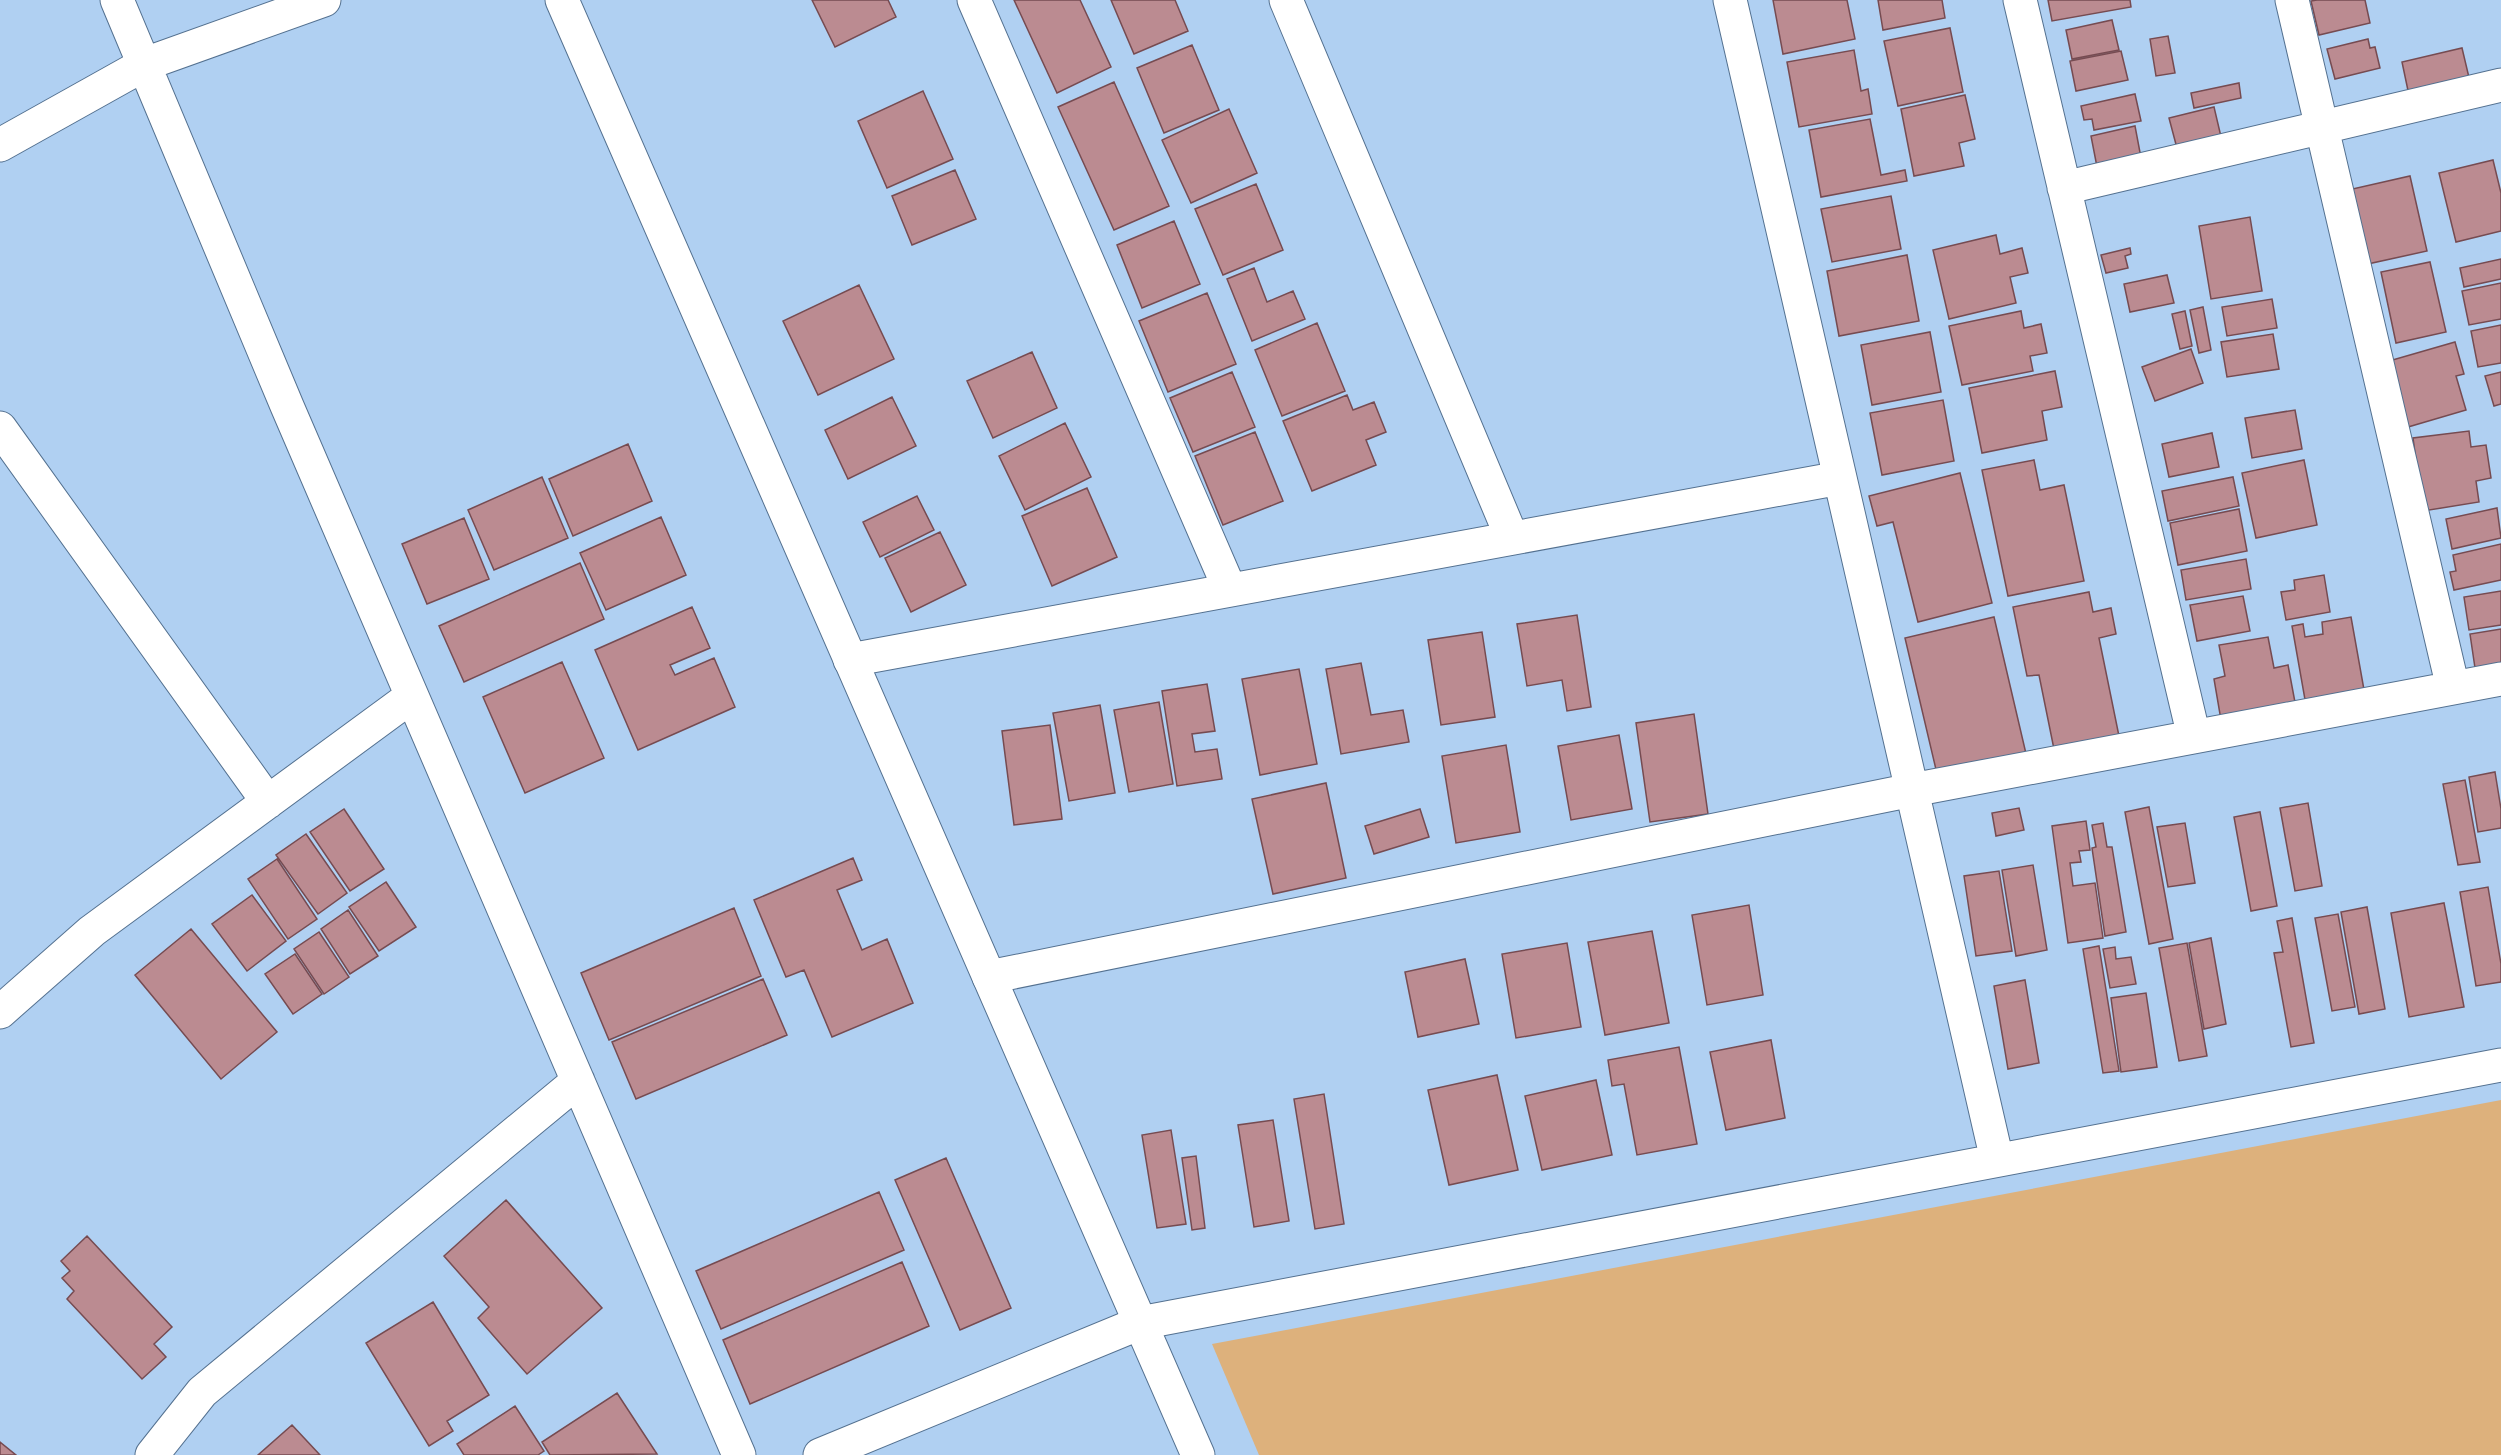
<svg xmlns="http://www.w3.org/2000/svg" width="2501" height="1455" viewBox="0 0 2501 1455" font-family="'PT Sans',sans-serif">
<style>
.green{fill:#ddb17c}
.building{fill:#bb8b91;stroke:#764b51;stroke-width:1.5}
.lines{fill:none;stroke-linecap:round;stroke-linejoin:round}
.street-casing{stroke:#547190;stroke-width:35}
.secondary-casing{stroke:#547190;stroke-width:35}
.street{stroke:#fff;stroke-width:33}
.secondary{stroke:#fff;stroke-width:33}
</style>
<rect width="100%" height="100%" fill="#b0d0f2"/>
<path class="green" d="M2501 1100V1455H1259L1212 1344Z"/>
<path class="building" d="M812 0H888L896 17 835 47Z
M1014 0H1080L1111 67 1057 93Z
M1111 0H1175L1188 31 1134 54Z
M1773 0H1847L1855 39 1783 54Z
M1878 0H1942L1945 18 1883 30Z
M2048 0H2130L2131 7 2052 21Z
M2317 0H2365L2370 23 2319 35 2311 1Z
M2112 20 2119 50 2072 59 2066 30Z
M1950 28 1963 92 1898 106 1884 41Z
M2168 36 2175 73 2156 76 2150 39Z
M2368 39 2370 48 2375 47 2380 68 2335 79 2327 49Z
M1192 45 1219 110 1164 133 1137 68Z
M2462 48 2471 86 2410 100 2402 62Z
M1854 50 1861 91 1868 89 1872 114 1799 127 1787 62Z
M2121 51 2128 80 2076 91 2070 61Z
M1114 82 1169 206 1114 230 1058 107Z
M2239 83 2241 98 2194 108 2191 93Z
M923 91 953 159 887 188 858 121Z
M2135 94 2141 121 2094 130 2092 119 2084 120 2081 106Z
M1965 95 1975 139 1959 143 1964 166 1914 176 1901 109Z
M2214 107 2222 141 2178 152 2169 118Z
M1229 109 1257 173 1191 203 1162 140Z
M1870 119 1881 175 1905 170 1907 181 1821 197 1809 130Z
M2135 126 2142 163 2098 172 2091 136Z
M2493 160 2501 193V231L2456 242 2439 173Z
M955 170 976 219 912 245 892 196Z
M2410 176 2427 251 2363 265 2348 190Z
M1256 184 1283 250 1223 275 1195 209Z
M1891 196 1901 249 1832 262 1821 209Z
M2250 217 2262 291 2211 299 2199 226Z
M1174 221 1200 284 1142 308 1117 245Z
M1996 235 2000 254 2022 248 2028 273 2010 277 2016 303 1949 319 1933 250Z
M2130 248 2131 254 2125 256 2128 268 2106 273 2101 255Z
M1907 255 1919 321 1839 336 1827 271Z
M2501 259V279L2464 287 2460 268Z
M2430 262 2446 332 2396 343 2381 272Z
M1254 268 1267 302 1293 291 1305 319 1252 341 1227 279Z
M2167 275 2174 303 2130 312 2124 284Z
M2501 283V319L2469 325 2462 291Z
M859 285 894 359 818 395 783 321Z
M1207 293 1236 364 1168 392 1139 321Z
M2272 299 2277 328 2227 336 2222 307Z
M2203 307 2211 350 2199 353 2190 310Z
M2021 311 2024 328 2041 324 2047 353 2030 356 2033 371 1962 385 1949 326Z
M2185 311 2192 346 2180 349 2172 314Z
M1317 323 1345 391 1282 416 1255 350Z
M2501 325V363L2478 367 2471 331Z
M1930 332 1941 392 1872 405 1861 345Z
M2273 334 2279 369 2227 377 2221 342Z
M2455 342 2464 374 2456 376 2466 410 2408 427 2389 361Z
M2191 349 2203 383 2155 401 2142 367Z
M1032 352 1057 408 993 438 967 381Z
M2055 371 2062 407 2042 411 2047 440 1982 453 1969 388Z
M1232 372 1255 427 1193 452 1170 398Z
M2501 372V404L2494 406 2485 376Z
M1347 395 1353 410 1374 402 1386 432 1366 440 1376 465 1312 491 1283 421Z
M892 397 916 446 848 479 825 430Z
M1943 400 1954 461 1882 475 1870 413Z
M2295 410 2302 449 2252 458 2245 418Z
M1065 423 1091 477 1025 510 999 456Z
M2469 431 2471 447 2486 445 2491 478 2476 481 2479 502 2423 511 2413 438Z
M1255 432 1283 501 1223 525 1195 456Z
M2212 433 2219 467 2169 477 2162 444Z
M628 444 652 501 573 536 549 479Z
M2034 460 2040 490 2064 485 2084 581 2008 596 1982 470Z
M2304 460 2317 525 2256 538 2242 473Z
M1960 473 1992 603 1918 622 1893 522 1877 526 1869 496Z
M542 477 568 538 494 570 468 510Z
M2233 477 2239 506 2168 521 2162 491Z
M1087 488 1117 557 1052 586 1022 516Z
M917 496 934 530 880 557 863 522Z
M2497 508 2501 538 2452 549 2446 519Z
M2239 509 2247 551 2178 565 2170 523Z
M661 517 686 575 606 610 580 553Z
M464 518 489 579 427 604 402 544Z
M940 532 966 585 911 612 885 558Z
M2501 544V580L2454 590 2450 572 2456 571 2453 555Z
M2246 559 2251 589 2186 600 2181 570Z
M580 563 604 619 464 682 439 626Z
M2324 575 2330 612 2286 620 2281 592 2295 590 2294 580Z
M2501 591V625L2469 630 2464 597Z
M2089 592 2093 612 2111 608 2116 634 2099 638 2120 741 2055 754 2039 675 2027 676 2013 607Z
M2243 596 2250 631 2197 641 2190 605Z
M692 607 710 648 670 665 675 675 714 658 735 707 638 750 595 650Z
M1577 615 1591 707 1567 711 1562 680 1527 686 1517 624Z
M1994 617 2027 758 1938 778 1905 638Z
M2351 617 2366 701 2307 711 2292 626 2303 624 2305 637 2323 634 2322 622Z
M2501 629V664L2475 668 2470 634Z
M1482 632 1495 717 1441 725 1428 640Z
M2268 637 2274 668 2288 665 2297 713 2222 726 2214 679 2225 676 2219 645Z
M562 662 604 758 525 793 483 697Z
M1361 663 1371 715 1403 710 1409 742 1341 754 1326 669Z
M1299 669 1317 764 1260 775 1242 679Z
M1207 684 1215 731 1192 734 1195 752 1217 749 1222 779 1177 786 1162 691Z
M1159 702 1173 784 1129 792 1114 710Z
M1100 705 1115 793 1069 801 1053 713Z
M1694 714 1708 814 1650 822 1636 723Z
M1050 725 1062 819 1014 825 1002 731Z
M1619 735 1632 809 1571 820 1558 746Z
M1506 745 1520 832 1456 843 1442 756Z
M2495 772 2501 809V828L2478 832 2469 777Z
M2465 780 2480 862 2458 865 2443 784Z
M1326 783 1346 878 1273 894 1252 799Z
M2308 803 2322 886 2295 891 2280 808Z
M2149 807 2173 939 2149 944 2125 812Z
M2019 808 2024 830 1996 836 1992 813Z
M344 809 384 869 350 891 310 832Z
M1420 809 1429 837 1374 854 1365 826Z
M2260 812 2277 906 2251 911 2234 817Z
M2086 821 2090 850 2079 851 2081 862 2070 863 2073 886 2095 883 2103 938 2068 943 2052 826Z
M2103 823 2107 847H2112L2126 932 2105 936 2092 848 2096 847 2092 825Z
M2185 823 2195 883 2168 887 2157 827Z
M306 834 347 893 318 914 276 855Z
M853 858 862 880 837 890 862 950 887 939 913 1003 832 1037 804 970 786 977 754 900Z
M277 859 317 919 288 939 248 879Z
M2033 865 2047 950 2016 956 2002 870Z
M1999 871 2012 951 1976 956 1964 876Z
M386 882 416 927 379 951 349 907Z
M2488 887 2501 964V982L2476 986 2460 892Z
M252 895 286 941 247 971 212 924Z
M2444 903 2464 1007 2409 1017 2391 913Z
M1749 905 1763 995 1707 1005 1692 915Z
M2367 907 2385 1009 2359 1014 2341 912Z
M734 908 761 976 609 1040 581 973Z
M348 910 378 956 350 974 321 929Z
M2338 914 2355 1007 2332 1011 2315 918Z
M2292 918 2314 1043 2291 1047 2274 953 2283 952 2277 921Z
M191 929 277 1032 221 1079 135 975Z
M1652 931 1669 1023 1605 1035 1588 942Z
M319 932 349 977 324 994 294 949Z
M2211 938 2226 1024 2204 1029 2189 943Z
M1567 943 1581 1027 1516 1038 1502 954Z
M2187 943 2207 1056 2179 1061 2159 948Z
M2099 946 2119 1071 2103 1073 2083 949Z
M2115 947 2116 959 2131 957 2136 984 2110 988 2103 949Z
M295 954 322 994 293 1014 265 974Z
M1465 959 1479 1024 1418 1037 1405 972Z
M763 979 787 1035 636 1099 612 1042Z
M2025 980 2039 1063 2008 1069 1994 986Z
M2146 993 2157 1067 2121 1072 2111 998Z
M1771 1040 1785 1118 1726 1130 1710 1052Z
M1679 1047 1697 1144 1637 1155 1624 1084 1612 1086 1608 1060Z
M1497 1075 1518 1170 1449 1185 1428 1090Z
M1596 1080 1612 1155 1542 1170 1525 1096Z
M1324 1094 1344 1224 1315 1229 1294 1099Z
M1273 1120 1289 1221 1254 1227 1238 1125Z
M1171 1130 1186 1224 1157 1228 1142 1135Z
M1196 1156 1205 1228 1192 1230 1182 1158Z
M946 1158 1011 1308 960 1330 895 1180Z
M879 1192 904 1250 721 1329 696 1271Z
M506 1200 602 1308 527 1374 478 1318 489 1307 444 1256Z
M87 1236 172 1327 154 1344 166 1357 142 1379 67 1299 74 1291 62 1278 70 1271 61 1261Z
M902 1262 929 1326 750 1404 723 1340Z
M433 1302 489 1395 447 1421 453 1431 429 1446 366 1343Z
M617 1393 657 1454 550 1455 542 1442Z
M515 1406 544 1451 538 1455H464L457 1444Z
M292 1425 320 1455H258Z
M0 1442 16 1455H0Z"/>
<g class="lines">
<defs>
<path id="street" d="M117 0 287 406 739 1455
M974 0 1230 590
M1286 0 1512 538
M1730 0 1997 1160
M2020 0 2194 737
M2292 0 2453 688
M0 145 145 64 324 0
M2064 188 2501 85
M0 428 268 802
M850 660 1840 478
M989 977 1912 790 2501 679
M0 1012 92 931 412 696
M152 1455 202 1392 578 1081
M820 1455 1140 1323 2501 1065"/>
<path id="secondary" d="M562 0 1198 1455"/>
</defs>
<use href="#street" class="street-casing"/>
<use href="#secondary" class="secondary-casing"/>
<use href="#street" class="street"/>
<use href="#secondary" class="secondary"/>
</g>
</svg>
